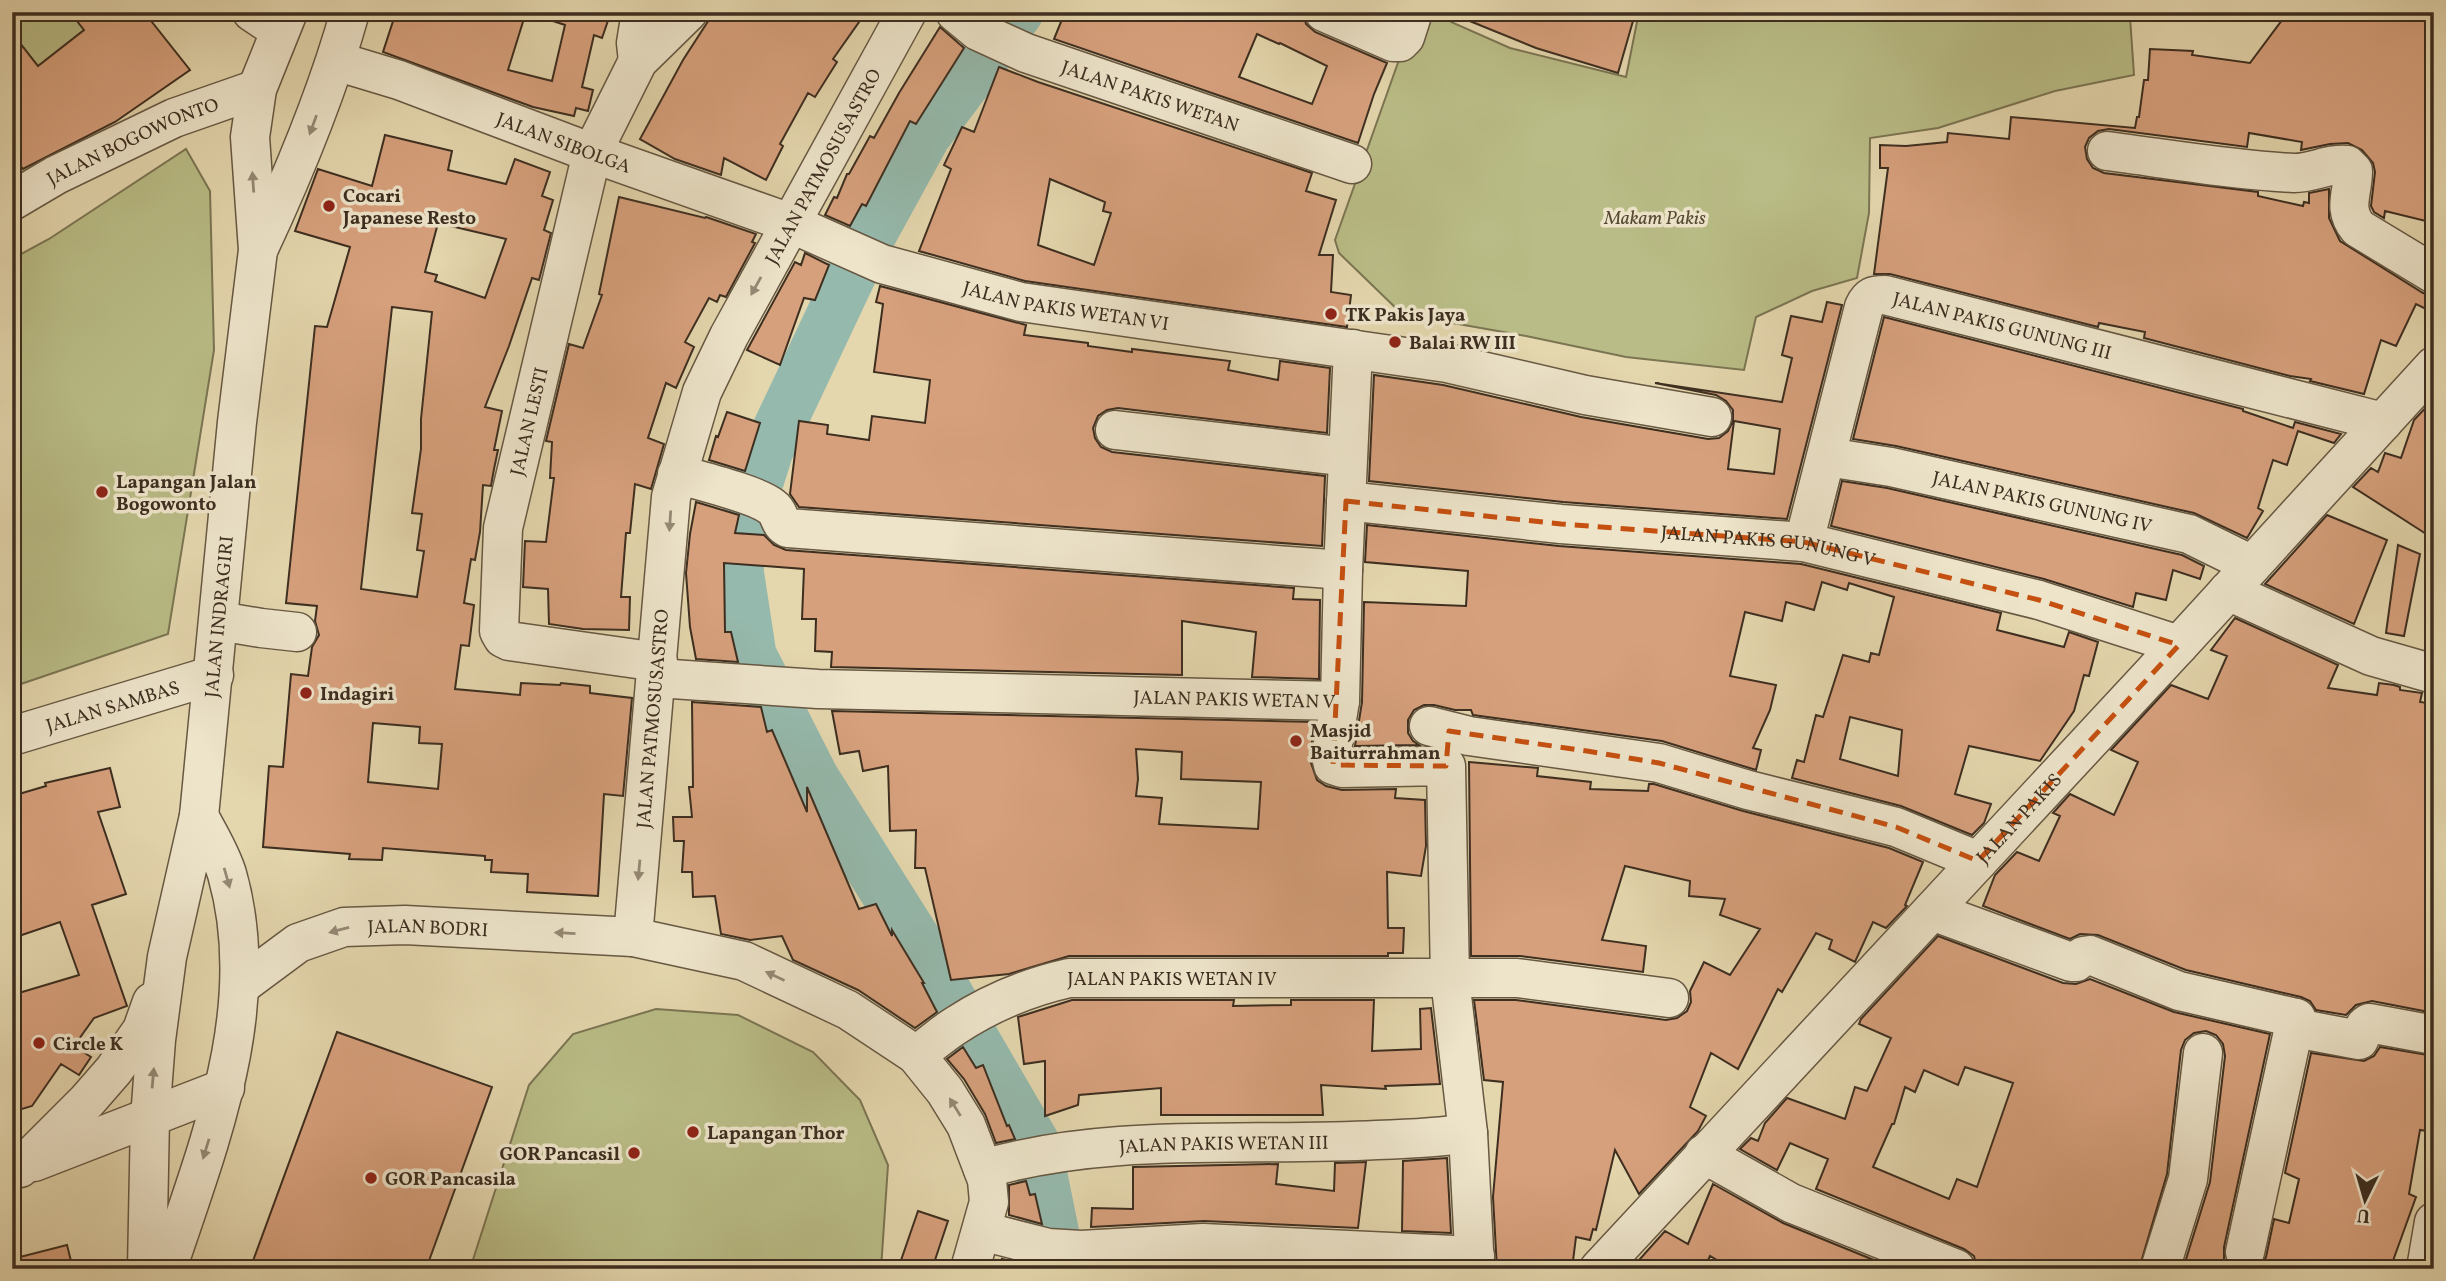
<svg xmlns="http://www.w3.org/2000/svg" width="2446" height="1281" viewBox="0 0 2446 1281" font-family="Vollkorn,serif">
<style>
.green{fill:#b9bc86;stroke:#7b7553;stroke-width:2}
.lines{fill:none;stroke-linecap:round;stroke-linejoin:round}
.river{stroke:#95b9ac;stroke-width:51}
.building{fill:#d6a07c;stroke:#3d2e20;stroke-width:2;fill-rule:evenodd}
.minor-casing{stroke:#675843;stroke-width:41}
.minor{stroke:#ede4ca;stroke-width:38}
.oneway{fill:#958975}
.marked{fill:none;stroke:#c65010;stroke-width:5;stroke-dasharray:14 9;stroke-linejoin:round}
.poi-dot{fill:#8f2418;stroke:#ede4ca;stroke-width:2.5}
.labels{text-anchor:middle;stroke-width:7;stroke-linejoin:round;paint-order:stroke}
.street-label{font-size:19px;fill:#3d2e20;stroke:#ede4ca}
.poi-label{font-size:19px;font-weight:bold;fill:#3d2e20;stroke:#ede4ca;text-anchor:start}
.park-label{font-size:19px;font-style:italic;fill:#564a34;stroke:#ede4ca}
</style>
<rect width="100%" height="100%" fill="#e4d6ad"/>
<filter id="stains"><feTurbulence type="fractalNoise" baseFrequency=".00286" numOctaves="4"/><feColorMatrix values="0 0 0 0 .2 0 0 0 0 .09 0 0 0 0 .02 0 0 0 .5 -.17"/></filter>
<radialGradient id="worn" r=".72"><stop offset=".6" stop-color="#630" stop-opacity="0"/><stop offset="1" stop-color="#630" stop-opacity=".3"/></radialGradient>
<path class="green" d="M12 12H70L84 30 38 66 12 33Z
M1416 12H1452L1451 22 1510 48 1626 77 1637 22 1636 12H2136L2130 17 2134 75 2055 91 1938 128 1870 138 1869 213 1857 278 1812 291 1756 317 1744 370 1626 357 1526 336 1402 314 1339 253 1335 240Z
M186 149 210 191 214 350 168 634 12 687V259L49 239Z
M656 1009 738 1015 813 1052 860 1100 888 1165 881 1269H470L529 1085 573 1034Z"/>
<g class="lines">
<path class="river" d="M1018 12 925 136 862 251 768 450 746 520 738 570 751 655 813 777 919 945 1036 1146 1061 1269"/>
</g>
<path class="building" d="M70 12H144L190 70 115 122 23 169 12 155V33L38 66 84 30Z
M396 12H526L508 70 552 81 565 25 538 16 539 12H611L602 38 594 35 582 87 593 90 588 111 576 108 574 116 533 107 383 52Z
M714 12H863L857 20 859 22 833 59 837 62 815 97 808 93 780 144 783 146 766 180 724 158 721 175 675 159 640 139 683 60Z
M1065 12H1303L1306 24 1315 32 1387 63 1374 94 1358 143 1054 39ZM1257 34 1279 44 1280 43 1327 66 1312 104 1239 77Z
M1544 12 1561 19 1563 12H1603L1633 21 1618 73 1536 48 1450 13Z
M2288 12H2434V223L2385 211 2384 218 2374 212 2371 206 2375 172 2373 163 2362 150 2348 143 2330 144 2301 150 2302 142 2249 133 2247 147 2109 129 2098 131 2089 138 2085 147 2087 159 2093 168 2104 173 2258 192V196L2303 206 2304 202 2309 203V193L2329 189V218L2340 241 2423 293 2434 296 2428 310 2416 304 2396 346 2381 340 2364 394 2310 381 2311 379 2290 376 2144 338 2145 332 2099 323 2098 327 1890 274H1874L1888 168H1880V145L1906 146 1947 142 1948 133 2009 139 2011 117 2135 128 2137 117H2139L2144 80H2148L2150 49 2193 51 2192 55 2250 63Z
M940 27 964 48 916 124 910 121 866 206 862 204 850 226 825 215 834 197 837 198 847 174H849L870 136 874 138 899 93Z
M999 67 1038 82 1312 173 1306 191 1336 200 1319 255H1333L1331 292 1351 295 1347 327 1025 281 919 251 951 169 944 165 962 127 974 132ZM1050 179 1105 202 1103 211 1111 213 1094 265 1038 245Z
M385 135 452 151 448 170 506 184 515 159 550 172 542 196 553 200 544 230 551 233 539 280 532 278 509 346 485 407 502 411 494 450H498L494 469 491 486 483 485 480 532 475 560 471 559 464 603 474 605 469 646 461 645 455 689 520 695 521 683 560 685 561 683 590 686V693L632 698 623 796 604 794 598 896 527 892 528 874 491 872 492 860H485V856L383 848 382 860 349 859 350 854 263 847 269 766 283 767 291 674 308 676 312 647 319 635 315 621 317 606 286 603 315 326 327 327 350 247 295 231 318 169 372 186ZM438 223 506 239 485 298 435 281 437 275 425 272ZM392 307 432 312 421 419V449L412 513 422 514 417 550 424 551 417 597 361 589ZM373 723 420 727 419 743 442 744 438 789 368 782Z
M619 197 705 218 706 217 756 234 752 242 755 243 726 297 720 295 717 302 709 298 685 342 694 347 676 388 666 383 648 438 664 444 651 489 635 484 630 533H626L621 597H630L629 630 583 629 549 624 548 589 523 587 525 541 546 542 554 478H550L552 442 546 441 569 344 583 348 602 295 599 294Z
M805 253 829 265 815 300 804 298 780 365 747 350 795 262 801 265Z
M880 286 1026 325 1024 335 1088 343V346L1132 352V349L1230 361 1228 370 1278 380 1280 361 1330 368 1327 433 1118 408 1107 410 1098 416 1093 428 1095 438 1101 447 1112 452 1325 476 1322 546 799 507 790 494 799 421 828 425 827 434 869 440 872 416 925 423 930 380 874 372 883 304 876 302Z
M1827 302 1842 305 1787 519 1563 502 1369 481 1374 375 1443 385 1581 417 1708 439 1719 438 1728 431 1733 421V410L1726 401 1716 395 1655 383 1782 402 1792 358 1782 355 1791 316 1822 322ZM1734 421 1780 429 1774 474 1728 469Z
M1884 317 2243 409V411L2293 428 2295 422 2341 434 2334 443 2298 431 2287 465 2273 460 2258 508 2263 511 2247 538 2194 513 1896 446 1853 439Z
M2434 399V539L2353 487 2371 468 2378 472 2385 453 2401 458 2414 420Z
M727 412 760 423 745 471 709 460 716 436 718 437Z
M1842 481 1887 488 2182 555 2204 566 2200 579 2173 570 2166 600 2136 593 2133 607 2044 579 1831 526Z
M696 502 739 515 735 533 764 535 774 545 786 550 1294 588 1293 599 1320 600 1319 679 1252 677 1256 632 1182 621V675L831 667 832 652 815 651 816 619H802L804 569 724 563 725 632H731L738 662 696 659 690 627 686 573 690 534Z
M2327 515 2387 540 2354 624 2265 584Z
M1367 525 1559 546 1801 564 2001 613 1997 630 2064 647 2069 632 2098 642 2089 676 2084 675 2074 711 2040 761 1969 746 1955 794 1991 804 1984 823 1972 835 1901 806 1792 778 1797 760 1804 762 1816 715 1823 717 1843 655 1869 662 1871 653 1879 655 1894 597 1849 583 1847 590 1822 582 1814 610 1786 602 1782 621 1745 612 1730 676 1776 685 1770 710 1753 748 1761 750 1756 770 1662 741 1473 715 1471 710H1455L1434 705H1424L1414 710 1408 720V733L1413 741 1419 745 1355 746 1362 702 1364 602 1466 606 1468 571 1365 562ZM1850 717 1902 730 1898 776 1840 759Z
M2398 545 2420 554 2404 636 2386 633Z
M2235 618 2338 665 2328 688 2377 695 2379 683 2394 685 2400 687V690L2422 693 2420 702 2434 704V1013L2372 1001 2356 1005 2346 1015 2316 1010 2310 1001 2301 997 2186 970 2098 935 2080 934 2070 939 1983 906 1995 875 2017 852 2039 861 2060 816 2053 813 2070 794 2114 815 2138 762 2111 750 2171 685 2208 699 2227 656 2211 650Z
M692 702 761 707 767 732 772 730 807 812V787L859 909 876 904 892 936V930L924 983H922L937 1012 915 1028 858 990 793 960 782 936 750 940 721 934 715 896 693 897 692 872H682L684 841H674L673 817H692L689 787H693Z
M832 711 1314 722 1310 760 1317 780 1326 786 1342 790 1396 789 1395 798 1425 800 1426 846 1421 876 1387 872 1388 928H1404L1403 953H1388V956H1069L1009 974 951 980 925 868H915L916 830 890 831 888 766 863 771 859 751 840 754ZM1136 749 1182 752 1181 779 1261 782 1258 829 1159 824 1162 798 1136 796 1138 779Z
M1469 762 1538 768 1537 776 1591 782 1590 789 1648 791 1649 784H1654L1743 811 1889 848 1923 862 1905 905 1907 906 1886 928 1873 922 1855 962 1829 949 1832 940 1816 933 1782 992 1778 989 1738 1069 1711 1053 1690 1107 1706 1116 1698 1131 1639 1194 1615 1150 1596 1230 1593 1229 1590 1240 1576 1237 1572 1269H1497L1493 1197 1503 1082 1484 1080 1474 1000H1516L1666 1020 1677 1018 1687 1011 1691 1002 1690 991 1704 962 1730 975 1760 929 1720 915 1725 899 1689 896 1690 881 1625 866 1602 940 1646 946 1643 972 1520 956H1471Z
M110 768 120 807 98 812 126 894 92 905 127 1006 94 1018 74 1046 91 1057 79 1075 61 1064 32 1106 12 1112V995L79 975 60 922 19 936 12 916V796L46 786 45 783Z
M1938 936 2063 983 2076 984 2090 979 2174 1012 2270 1034 2224 1247V1259L2231 1269H2183L2210 1182 2225 1056 2223 1044 2216 1035 2206 1031 2194 1033 2185 1040 2181 1050 2167 1174 2139 1269H1977L1974 1256 1964 1249 1816 1189 1828 1159 1790 1143 1777 1170 1740 1149 1751 1138 1758 1141 1765 1123 1787 1098 1845 1119 1855 1087 1867 1091 1891 1038 1859 1024 1861 1019ZM1965 1067 2013 1083 1977 1187 1957 1179 1949 1199 1873 1167 1892 1124H1894L1905 1087 1915 1092 1924 1070 1958 1085Z
M1072 1000H1234L1233 1006 1291 1005V1000H1374L1372 1051 1421 1049 1420 1009 1431 1008 1440 1084 1385 1086 1386 1089 1321 1085 1323 1115H1161V1088L1079 1095 1078 1105 1045 1116V1061L1024 1064 1018 1017Z
M337 1032 492 1087 426 1269H250Z
M963 1047 976 1068 983 1065 1007 1126 1009 1125 1015 1139 996 1143 985 1114 964 1079 947 1059Z
M2380 1047 2434 1056V1132L2420 1130 2409 1194 2416 1197 2390 1269H2258L2266 1257 2274 1219 2289 1223 2299 1179 2285 1173 2311 1053 2364 1061 2374 1056Z
M1447 1158 1451 1233 1402 1231 1403 1161Z
M1366 1162 1358 1228 1204 1221 1091 1227 1092 1208 1133 1209V1167L1278 1164 1276 1184 1334 1191 1335 1163Z
M1026 1181 1030 1195 1035 1194 1042 1224 1009 1215V1185Z
M1713 1184 1783 1223 1896 1269H1732L1710 1256 1704 1269H1678L1679 1265 1669 1260 1664 1269H1631L1665 1231 1688 1244Z
M918 1211 948 1221 932 1269H898Z
M67 1245 73 1269H12V1259Z
M1002 1259 1039 1268V1269H1001Z"/>
<g class="lines">
<defs>
<g id="minor">
<path d="M252 12 279 30"/>
<path id="s1" d="M955 12 978 31 1026 53 1352 164"/>
<path d="M1324 12 1393 42H1400L1405 37 1413 12"/>
<path id="s2" d="M336 61 399 80 592 153 790 223 882 264 1021 302 1447 363 1585 395 1712 417"/>
<path d="M638 61 636 43 641 12"/>
<path d="M2107 151C2169 159 2232 170 2294 173 2313 173 2329 163 2347 165L2353 171C2353 194 2342 208 2358 228L2434 274"/>
<path id="s3" d="M12 201 56 175 174 118 257 89"/>
<path d="M259 248C295 171 327 94 350 12"/>
<path d="M1353 349 1343 570 1340 701 1331 756 1333 765 1342 768 1446 766 1450 979 1468 1133 1475 1269"/>
<path d="M1115 430 1348 457"/>
<path id="s4" d="M1827 457 1891 467 2189 534 2252 565"/>
<path d="M677 474C700 481 756 494 772 507 781 513 778 524 788 528L1343 570"/>
<path id="s5" d="M1346 501 1561 524 1804 542 2039 600 2179 645"/>
<path id="s6" d="M1804 542 1864 307C1869 296 1873 295 1885 295L2383 422"/>
<path d="M2228 591 2371 656 2434 674"/>
<path d="M219 621 261 628 297 632"/>
<path id="s7" d="M658 662 509 641 503 638 499 631 503 528 592 153 638 61 688 12"/>
<path id="s8" d="M657 678 818 689 1340 701"/>
<path d="M1429 726 1469 736 1659 763 1748 790 1896 827 1978 861"/>
<path id="s9" d="M12 736 214 675"/>
<path d="M1932 911 2071 962H2076L2083 956 2090 955 2179 991 2296 1018 2301 1028 2306 1030 2359 1040 2365 1026 2369 1023 2434 1035"/>
<path id="s10" d="M633 937 671 497 702 392 729 336 907 12"/>
<path id="s11" d="M240 986 298 943 344 927 405 925 633 937 744 961 848 1010 916 1055 945 1091 966 1125 987 1180 989 1202 970 1269"/>
<path id="s12" d="M916 1055C929 1046 941 1035 955 1026 990 1003 1029 987 1069 978H1517L1669 998"/>
<path d="M1704 1154 1791 1203 1956 1269"/>
<path d="M34 1162 225 1088"/>
<path d="M20 1168 87 1101 114 1070 142 1030 152 1002"/>
<path id="s13" d="M983 1169C1111 1132 1246 1147 1377 1140 1408 1139 1438 1138 1468 1133"/>
<path d="M982 1231 1048 1248 1081 1250 1203 1243 1475 1256"/>
<path d="M2245 1252 2296 1018"/>
<path id="s14" d="M147 1269 150 1118 156 1040 167 957 199 816 237 422 258 250 250 137 257 89 288 12"/>
<path d="M167 1269C209 1143 265 1007 227 874 221 854 209 835 199 816"/>
<path id="s15" d="M1599 1269 2179 645 2434 366"/>
<path d="M2160 1269 2188 1179 2203 1053"/>
<path d="M2426 1269 2434 1222"/>
</g>
</defs>
<use href="#minor" class="minor-casing"/>
<use href="#minor" class="minor"/>
</g>
<defs><path id="oneway-solid" d="M-6-.8H1V-3.2L6.5 0L1 3.2V.8H-6Z" transform="scale(1.75)"/></defs>
<g class="oneway">
<use href="#oneway-solid" transform="translate(313 125) rotate(110)"/>
<use href="#oneway-solid" transform="translate(253 182) rotate(-94)"/>
<use href="#oneway-solid" transform="translate(756 286) rotate(119)"/>
<use href="#oneway-solid" transform="translate(670 521) rotate(94)"/>
<use href="#oneway-solid" transform="translate(639 870) rotate(95)"/>
<use href="#oneway-solid" transform="translate(227 878) rotate(74)"/>
<use href="#oneway-solid" transform="translate(339 930) rotate(165)"/>
<use href="#oneway-solid" transform="translate(565 933) rotate(-177)"/>
<use href="#oneway-solid" transform="translate(775 976) rotate(-155)"/>
<use href="#oneway-solid" transform="translate(153 1078) rotate(-85)"/>
<use href="#oneway-solid" transform="translate(955 1107) rotate(-122)"/>
<use href="#oneway-solid" transform="translate(206 1149) rotate(107)"/>
</g>
<path class="marked" d="M1346 501 1561 524 1804 542 2039 600 2179 645 1978 861 1896 827 1659 763 1587 751 1449 731 1446 766 1333 765Z"/>
<g class="poi-dot">
<circle cx="329" cy="206" r="7"/>
<circle cx="1331" cy="314" r="7"/>
<circle cx="1395" cy="342" r="7"/>
<circle cx="102" cy="492" r="7"/>
<circle cx="306" cy="693" r="7"/>
<circle cx="1296" cy="741" r="7"/>
<circle cx="39" cy="1043" r="7"/>
<circle cx="693" cy="1132" r="7"/>
<circle cx="634" cy="1153" r="7"/>
<circle cx="371" cy="1178" r="7"/>
</g>
<g class="labels">
<g class="street-label">
<text dy="7" stroke="none"><textPath href="#s1" startOffset="214">JALAN PAKIS WETAN</textPath></text>
<text dy="7" stroke="none"><textPath href="#s2" startOffset="242">JALAN SIBOLGA</textPath></text>
<text dy="7" stroke="none"><textPath href="#s3" startOffset="135">JALAN BOGOWONTO</textPath></text>
<text dy="7" stroke="none"><textPath href="#s10" startOffset="807">JALAN PATMOSUSASTRO</textPath></text>
<text dy="7" stroke="none"><textPath href="#s2" startOffset="772">JALAN PAKIS WETAN VI</textPath></text>
<text dy="7" stroke="none"><textPath href="#s6" startOffset="390">JALAN PAKIS GUNUNG III</textPath></text>
<text dy="7" stroke="none"><textPath href="#s7" startOffset="378">JALAN LESTI</textPath></text>
<text dy="7" stroke="none"><textPath href="#s4" startOffset="220">JALAN PAKIS GUNUNG IV</textPath></text>
<text dy="7" stroke="none"><textPath href="#s5" startOffset="425">JALAN PAKIS GUNUNG V</textPath></text>
<text dy="7" stroke="none"><textPath href="#s14" startOffset="658">JALAN INDRAGIRI</textPath></text>
<text dy="7" stroke="none"><textPath href="#s8" startOffset="578">JALAN PAKIS WETAN V</textPath></text>
<text dy="7" stroke="none"><textPath href="#s9" startOffset="105">JALAN SAMBAS</textPath></text>
<text dy="7" stroke="none"><textPath href="#s10" startOffset="219">JALAN PATMOSUSASTRO</textPath></text>
<text dy="7" stroke="none"><textPath href="#s15" startOffset="616">JALAN PAKIS</textPath></text>
<text dy="7" stroke="none"><textPath href="#s11" startOffset="205">JALAN BODRI</textPath></text>
<text dy="7" stroke="none"><textPath href="#s12" startOffset="276">JALAN PAKIS WETAN IV</textPath></text>
<text dy="7" stroke="none"><textPath href="#s13" startOffset="243">JALAN PAKIS WETAN III</textPath></text>
</g>
<g class="poi-label">
<text x="343" y="202">Cocari<tspan x="343" dy="22">Japanese Resto</tspan></text>
<text x="1345" y="321">TK Pakis Jaya</text>
<text x="1409" y="349">Balai RW III</text>
<text x="116" y="488">Lapangan Jalan<tspan x="116" dy="22">Bogowonto</tspan></text>
<text x="320" y="700">Indagiri</text>
<text x="1310" y="737">Masjid<tspan x="1310" dy="22">Baiturrahman</tspan></text>
<text x="53" y="1050">Circle K</text>
<text x="707" y="1139">Lapangan Thor</text>
<text x="620" y="1160" text-anchor="end">GOR Pancasil</text>
<text x="385" y="1185">GOR Pancasila</text>
</g>
<g class="park-label">
<text x="1655" y="224">Makam Pakis</text>
</g>
</g>
<rect width="2446" height="1281" fill="none" stroke="#e4d6ad" stroke-width="42"/>
<rect x="14" y="14" width="2418" height="1253" fill="none" stroke="#3d2e20" stroke-width="3.5"/>
<rect x="21" y="21" width="2404" height="1239" fill="none" stroke="#3d2e20" stroke-width="2"/>
<g transform="translate(2365 1200) rotate(185)" stroke="#ede4ca" stroke-width="5" paint-order="stroke">
<path d="M0-5L12 26L0 18L-12 26Z" fill="#3d2e20"/>
<text y="-10" font-size="19" font-weight="bold" text-anchor="middle" fill="#3d2e20">U</text>
</g>
<rect width="100%" height="100%" filter="url(#stains)"/>
<rect width="100%" height="100%" fill="url(#worn)"/>
</svg>
